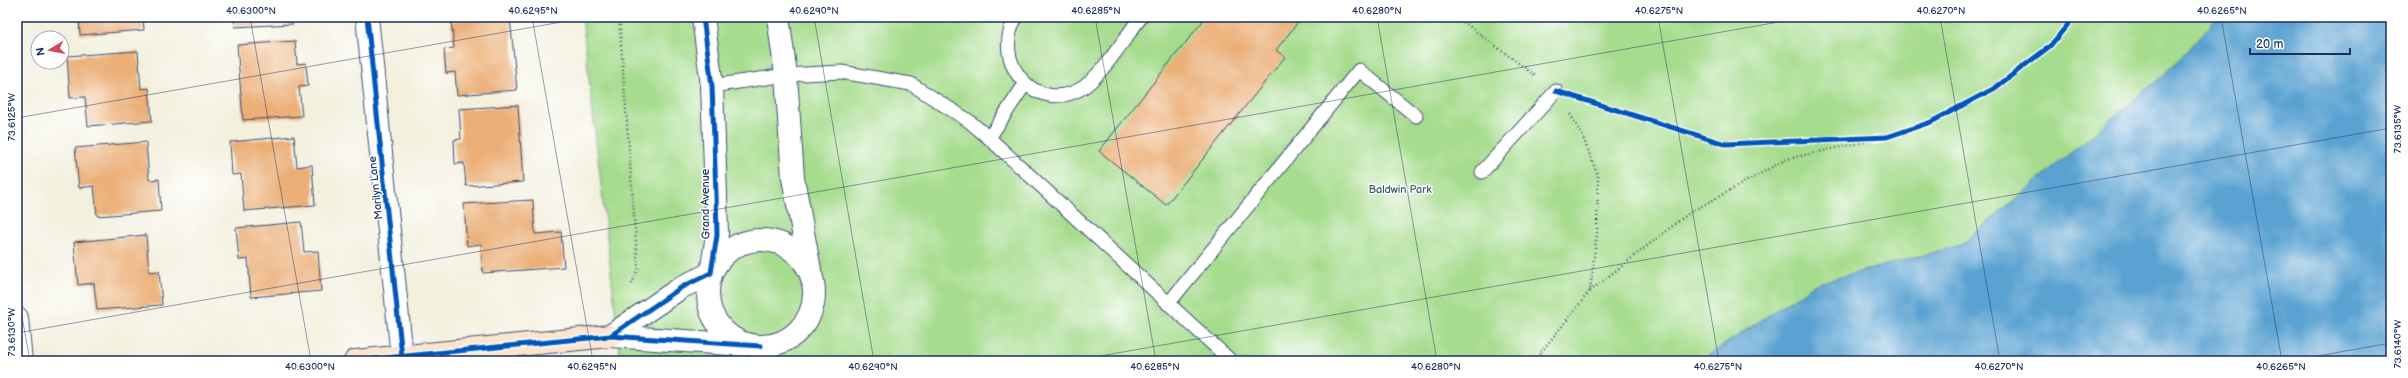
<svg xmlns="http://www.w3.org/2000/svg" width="2408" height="378" viewBox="0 0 2408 378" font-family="'Balsamiq Sans',sans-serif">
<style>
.green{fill:#a6dc8d;stroke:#608676}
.water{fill:#5aa2d1;stroke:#3a6898}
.building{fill:#ebaf77}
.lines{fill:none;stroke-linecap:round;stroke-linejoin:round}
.lane-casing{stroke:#3b4c71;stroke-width:15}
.street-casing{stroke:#3b4c71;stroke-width:24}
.secondary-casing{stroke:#3b4c71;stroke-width:24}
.path{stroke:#3b4c71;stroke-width:2.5;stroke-dasharray:1 3;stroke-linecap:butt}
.lane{stroke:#fff;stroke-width:13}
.street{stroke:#fff;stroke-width:22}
.secondary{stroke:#fce5cf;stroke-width:22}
.cycleway-casing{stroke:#fff;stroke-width:8}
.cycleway{stroke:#0057b8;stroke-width:5}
.ticks{fill:none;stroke:#1b2f5e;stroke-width:1;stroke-opacity:0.45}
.labels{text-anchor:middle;stroke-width:3;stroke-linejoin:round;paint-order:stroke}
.street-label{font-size:11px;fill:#1b2f5e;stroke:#fff}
.park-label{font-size:11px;fill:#3e5a6a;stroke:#fff}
.neatline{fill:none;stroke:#1b2f5e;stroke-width:1.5}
.ticks-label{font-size:10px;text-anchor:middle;fill:#1b2f5e}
</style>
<rect width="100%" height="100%" fill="#fff"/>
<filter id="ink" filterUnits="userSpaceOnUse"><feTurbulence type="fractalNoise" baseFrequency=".025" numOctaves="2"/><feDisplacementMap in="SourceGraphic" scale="8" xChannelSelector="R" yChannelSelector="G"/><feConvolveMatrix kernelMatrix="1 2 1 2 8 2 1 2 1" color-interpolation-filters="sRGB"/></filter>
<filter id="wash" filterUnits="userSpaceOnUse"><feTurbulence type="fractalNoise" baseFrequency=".012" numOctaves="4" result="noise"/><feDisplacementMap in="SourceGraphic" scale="16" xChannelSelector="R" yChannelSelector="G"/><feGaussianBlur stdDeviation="0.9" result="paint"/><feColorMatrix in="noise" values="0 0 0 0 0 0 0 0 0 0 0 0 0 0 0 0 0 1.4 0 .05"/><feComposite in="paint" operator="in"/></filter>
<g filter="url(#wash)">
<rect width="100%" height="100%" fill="#f3f0de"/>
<path class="green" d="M582 17H2218L2173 67 1961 245 1815 284 1700 361H621Z"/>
<path class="water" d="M2218 17H2391V361H1700L1815 284 1961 245 2173 67Z"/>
<g id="blocks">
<path class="building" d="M79 17H143L144 30 80 35Z
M234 17H293V24L235 27Z
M492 17H510L517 90 457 95 455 72 446 73 444 49 454 48 451 21Z
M1206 17H1302L1276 50 1285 57 1166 205 1099 151Z
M295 41 297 64 306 63 308 86 299 87 302 116 243 120 237 45Z
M138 51 141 89 149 88 152 121 88 126 85 97 70 98 67 56Z
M518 105 523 182 466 186 464 163 455 164 454 140 461 139 459 109Z
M294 136 297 167 312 165 315 205 244 211 241 174 232 175 230 142Z
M146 142 149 180 159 179 161 211 97 216 94 186 79 188 75 148Z
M533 200 535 234 561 232 564 267 483 273 481 244 467 246 464 204Z
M301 222 304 252 318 251 321 291 251 297 248 259 239 260 236 228Z
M146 235 149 272 159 271 162 305 97 310 94 283 78 285 74 242Z"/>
</g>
</g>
<g filter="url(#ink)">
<use href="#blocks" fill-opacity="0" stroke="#3b4c71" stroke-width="1"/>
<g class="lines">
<defs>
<path id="lane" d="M1016 17C989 65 1040 118 1085 86 1104 72 1126 36 1141 17
M712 86 786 75 841 72 911 84 969 121 989 138 1231 361
M989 138 1025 84
M1482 172 1556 91
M1168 304 1359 70 1416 116"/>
<path id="street" d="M367 17 402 357
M778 17 786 75 793 178 810 270
M708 293a53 53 0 1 1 106 0a53 53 0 1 1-106 0Z
M17 318 21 361
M610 336 682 287 711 273 717 235 716 195 712 86 703 17
M610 336 745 345"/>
<path id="secondary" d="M355 361 610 336"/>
</defs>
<use href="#lane" class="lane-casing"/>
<use href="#street" class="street-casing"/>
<use href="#secondary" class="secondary-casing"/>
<path class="path" d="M619 17 638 269 631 286
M1457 17 1537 77
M1590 291 1689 213 1787 159 1887 137
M1534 361 1590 291 1597 232 1598 176 1582 135 1569 112"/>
<use href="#lane" class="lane"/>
<use href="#street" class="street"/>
<use href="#secondary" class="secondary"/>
<defs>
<path id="cycleway" d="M367 17 402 357
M1556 91 1725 144 1887 137 1931 122 1995 88 2050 46 2074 17
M610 336 682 287 711 273 717 235 716 195 712 86 703 17
M355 361 610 336 761 346"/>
</defs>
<use href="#cycleway" class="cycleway-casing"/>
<use href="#cycleway" class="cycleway"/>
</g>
</g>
<path class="ticks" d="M250 17 311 361M532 17 593 361M814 17 874 361M1095 17 1156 361M1377 17 1437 361M1658 17 1719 361M1940 17 2000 361M2221 17 2282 361M17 118 590 17M17 289 30 361M17 333 1807 17M1072 361 2391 128M2289 361 2391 343"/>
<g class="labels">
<g class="street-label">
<text transform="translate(375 188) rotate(-96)" y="4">Marilyn Lane</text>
<text transform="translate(705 204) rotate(-90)" y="4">Grand Avenue</text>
</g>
<g class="park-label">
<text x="1400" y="193">Baldwin Park</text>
</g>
</g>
<rect width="2408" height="378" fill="none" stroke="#fff" stroke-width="44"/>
<g transform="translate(50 50) rotate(260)"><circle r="19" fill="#ffffff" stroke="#a4acbf"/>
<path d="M0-3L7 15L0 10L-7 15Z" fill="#d1495b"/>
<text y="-6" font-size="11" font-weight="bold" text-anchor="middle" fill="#1b2f5e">N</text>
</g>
<path d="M2250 48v6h100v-6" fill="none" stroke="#1b2f5e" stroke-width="2"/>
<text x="2256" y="48" font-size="12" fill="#1b2f5e" stroke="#ffffff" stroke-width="3" paint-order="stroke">20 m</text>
<rect x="22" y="22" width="2364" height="334" class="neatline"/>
<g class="ticks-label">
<text x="251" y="14">40.6300°N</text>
<text x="533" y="14">40.6295°N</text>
<text x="814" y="14">40.6290°N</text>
<text x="1096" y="14">40.6285°N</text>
<text x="1377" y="14">40.6280°N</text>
<text x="1659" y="14">40.6275°N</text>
<text x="1941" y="14">40.6270°N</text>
<text x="2222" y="14">40.6265°N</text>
<text transform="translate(11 117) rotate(-90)" y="4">73.6125°W</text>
<text transform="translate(2397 129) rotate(-90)" y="4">73.6135°W</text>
<text transform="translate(11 332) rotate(-90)" y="4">73.6130°W</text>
<text transform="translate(2397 344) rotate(-90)" y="4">73.6140°W</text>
<text x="310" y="370">40.6300°N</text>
<text x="592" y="370">40.6295°N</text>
<text x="873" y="370">40.6290°N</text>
<text x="1155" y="370">40.6285°N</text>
<text x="1436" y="370">40.6280°N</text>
<text x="1718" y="370">40.6275°N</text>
<text x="1999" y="370">40.6270°N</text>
<text x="2281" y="370">40.6265°N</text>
</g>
</svg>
